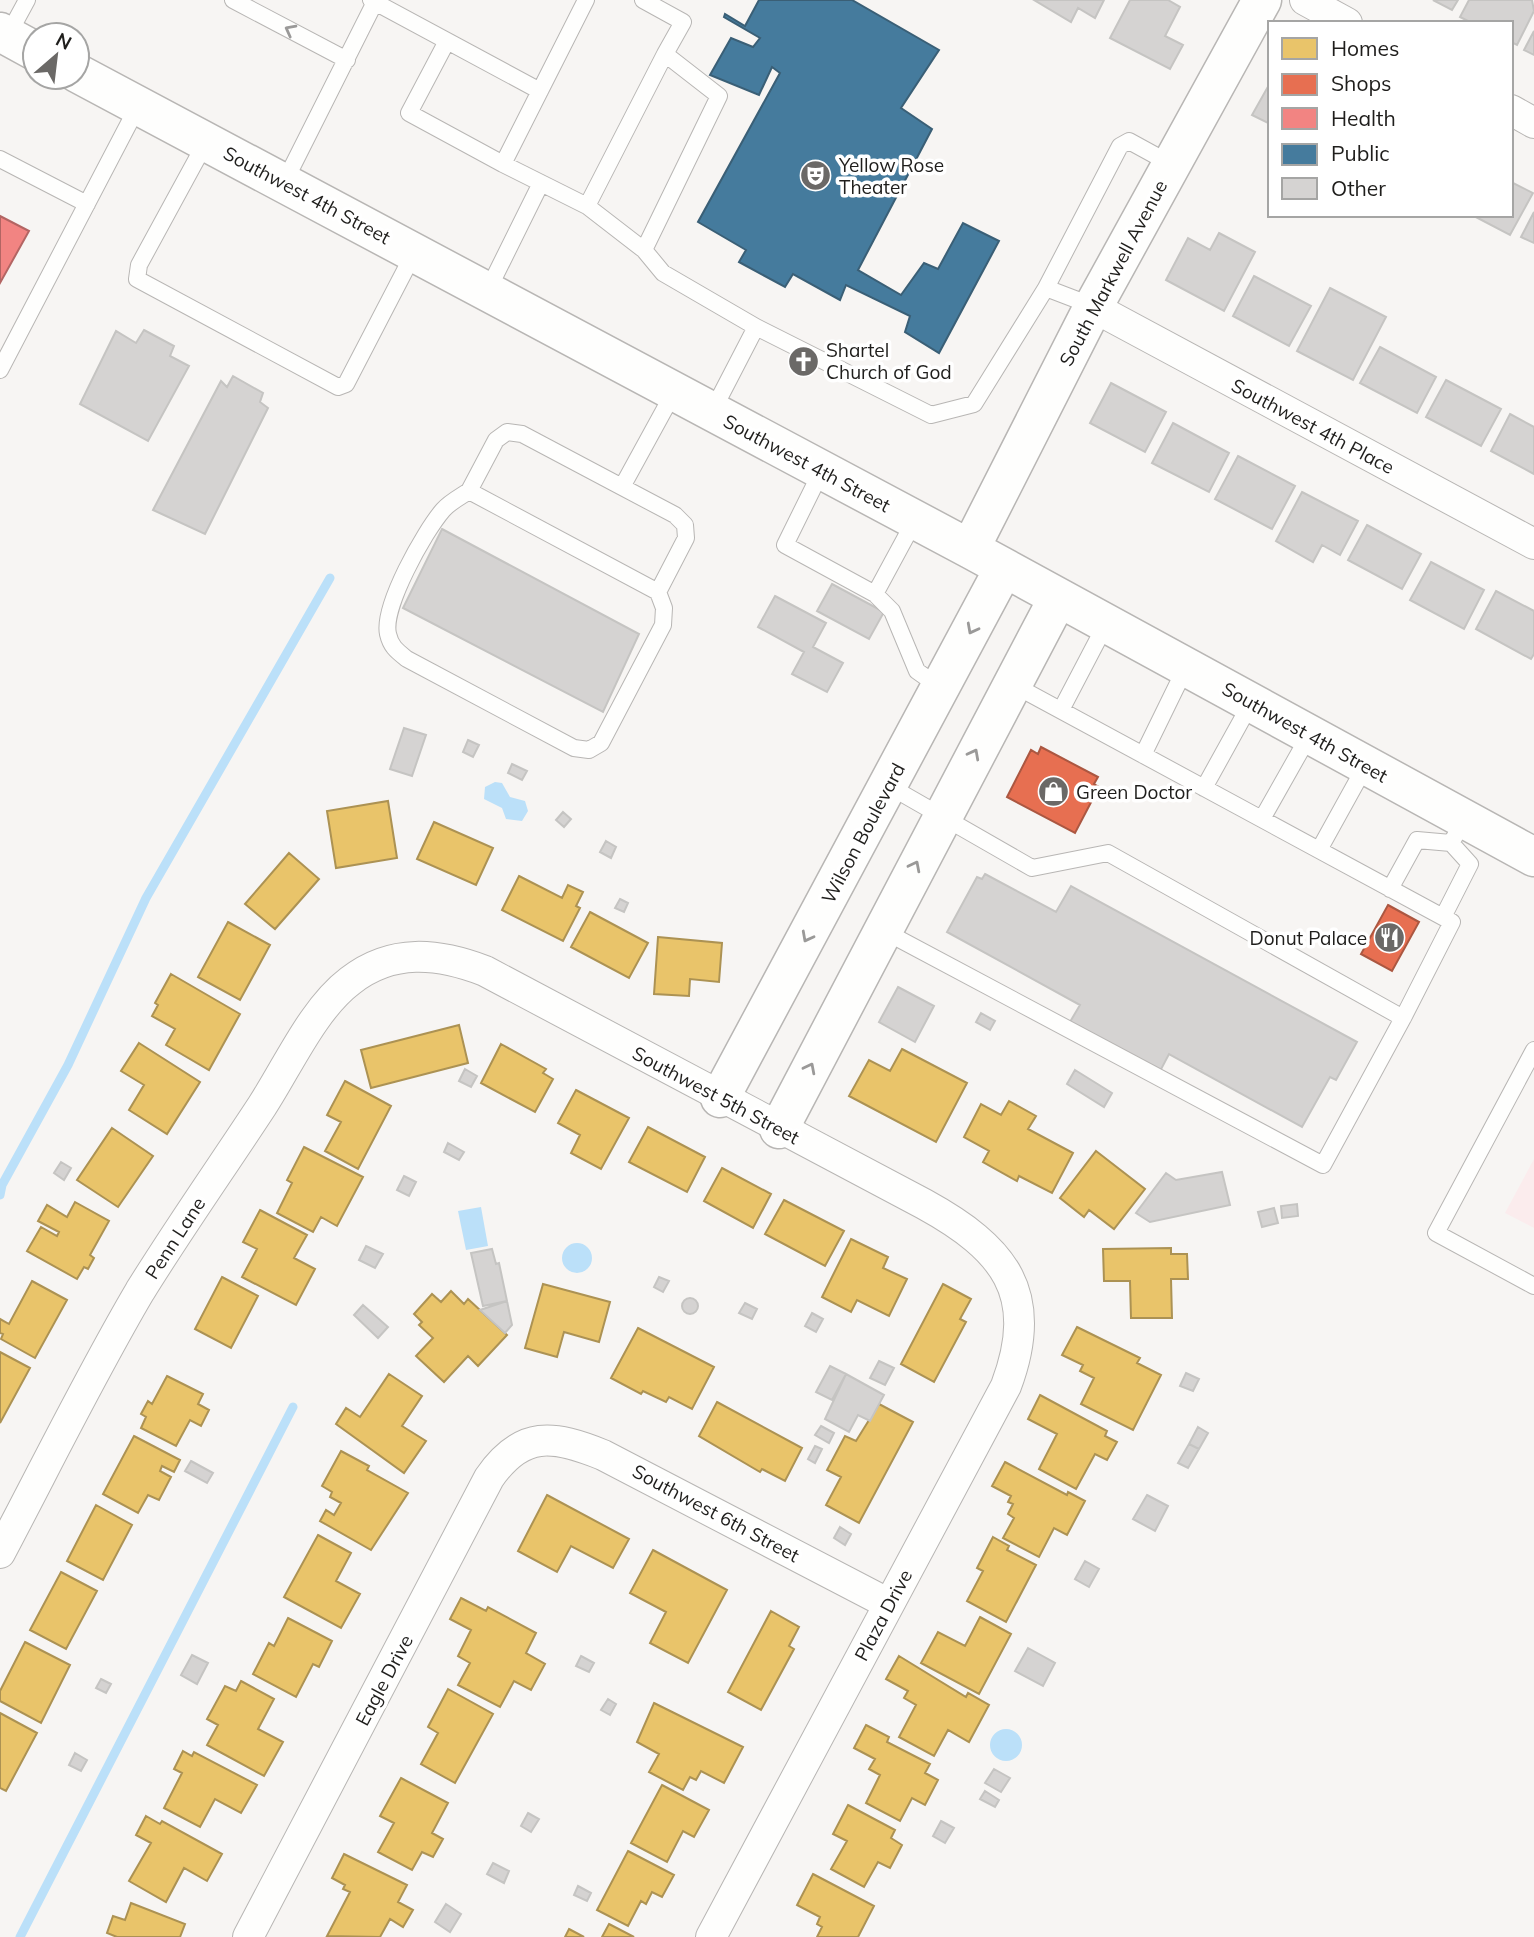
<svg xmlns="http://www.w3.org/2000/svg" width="1534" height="1937" viewBox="0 0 1534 1937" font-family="Mulish,sans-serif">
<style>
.medical{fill:#fbeced}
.water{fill:#bbe0f9}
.homes{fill:#e9c46a;stroke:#ac9253;stroke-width:2}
.shops{fill:#e76f51;stroke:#ab5741;stroke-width:2}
.health{fill:#f28482;stroke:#b36563;stroke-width:2}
.public{fill:#457b9d;stroke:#3a5f76;stroke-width:2}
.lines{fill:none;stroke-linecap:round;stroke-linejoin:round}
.stream{stroke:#bbe0f9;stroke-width:9}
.building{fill:#d5d3d2;stroke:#c5c4c2;stroke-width:2}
.lane-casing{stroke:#b8b6b4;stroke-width:18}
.street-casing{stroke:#b8b6b4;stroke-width:32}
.secondary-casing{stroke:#b8b6b4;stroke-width:41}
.lane{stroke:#fefefd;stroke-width:16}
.street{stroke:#fefefd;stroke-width:30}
.secondary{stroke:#fefefd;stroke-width:38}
.oneway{stroke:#9a9998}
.labels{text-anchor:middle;stroke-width:7;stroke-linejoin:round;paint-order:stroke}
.poi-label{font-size:19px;fill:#1f1e1c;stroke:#fff;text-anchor:start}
.street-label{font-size:19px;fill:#1f1e1c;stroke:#fff}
</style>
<rect width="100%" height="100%" fill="#f7f5f3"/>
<path class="medical" d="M1534 1159V1228L1505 1213Z"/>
<path class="water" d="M495 782 502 783 510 797 525 801 528 811 522 821 506 819 502 808 484 799 485 787Z
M481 1207 488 1246 466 1250 458 1211Z
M562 1258a15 15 0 1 1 30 0a15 15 0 1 1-30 0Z
M990 1745a16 16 0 1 1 32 0a16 16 0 1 1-32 0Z"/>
<path class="homes" d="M388 801 397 858 336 868 327 811Z
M434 822 493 848 476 885 417 859Z
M289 853 319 879 275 929 245 904Z
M519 876 562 898 568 885 583 892 576 906 580 908 563 941 502 910Z
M590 912 648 943 629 978 571 947Z
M228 922 270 945 240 1000 198 977Z
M658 937 722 943 719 982 690 979 689 996 654 994Z
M171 974 240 1014 209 1070 166 1045 175 1029 152 1016 158 1005 155 1003Z
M459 1025 468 1063 371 1088 361 1050Z
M139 1043 200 1082 167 1134 129 1110 144 1085 121 1071Z
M501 1044 546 1069 543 1073 553 1079 535 1112 481 1083Z
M902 1049 967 1083 936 1142 849 1096 869 1060 890 1071Z
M345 1081 391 1106 358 1169 325 1151 341 1122 327 1115Z
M576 1090 629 1118 601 1169 571 1153 580 1135 558 1123Z
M1009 1101 1036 1116 1028 1129 1073 1153 1052 1193 1019 1176 1017 1181 983 1162 989 1151 964 1137 981 1104 1001 1115Z
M648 1127 705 1157 687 1192 629 1162Z
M112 1128 153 1156 118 1207 77 1180Z
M304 1147 363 1177 337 1226 321 1217 313 1232 277 1213 292 1183 287 1180Z
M1096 1151 1145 1189 1114 1229 1089 1210 1084 1217 1060 1198Z
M722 1168 771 1194 753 1228 704 1201Z
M784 1200 844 1231 825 1266 765 1234Z
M75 1202 109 1221 90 1255 94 1258 88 1269 84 1267 77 1279 27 1251 41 1227 57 1236 59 1232 38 1221 47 1205 67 1217Z
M260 1210 307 1235 294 1258 315 1269 296 1305 242 1277 257 1249 243 1242Z
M851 1239 888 1257 883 1268 907 1279 889 1316 857 1300 851 1312 822 1297Z
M1171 1248V1254H1187L1188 1279H1171L1172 1318H1131L1130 1281H1104L1103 1249Z
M222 1277 258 1296 231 1348 195 1329Z
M32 1281 67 1300 35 1358 1 1339 3 1334 0 1333V1319L9 1324Z
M543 1284 610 1302 599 1342 564 1332 557 1357 525 1348Z
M943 1284 971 1299 960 1319 966 1322 934 1382 901 1364Z
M451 1291 464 1304 468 1299 507 1335 478 1366 468 1356 444 1382 416 1356 433 1338 419 1325 422 1322 414 1314 432 1294 441 1302Z
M1077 1327 1140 1358 1137 1363 1161 1375 1133 1430 1081 1404 1094 1378 1080 1371 1083 1365 1062 1355Z
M638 1328 714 1367 692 1409 669 1397 666 1402 643 1391 641 1394 611 1378Z
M0 1352 30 1368 0 1423Z
M389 1374 422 1396 402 1426 426 1441 404 1473 336 1424 346 1408 360 1417Z
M167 1376 203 1394 198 1404 209 1410 201 1426 190 1420 176 1446 141 1428 146 1417 141 1414 148 1401 152 1404Z
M1040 1395 1107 1431 1105 1436 1117 1442 1107 1460 1095 1454 1076 1489 1039 1469 1057 1434 1028 1419Z
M717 1402 802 1448 785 1481 762 1469 760 1472 699 1436Z
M879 1404 913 1422 859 1523 826 1505 841 1477 827 1470 845 1436 856 1441Z
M134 1436 180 1460 174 1472 162 1466 160 1471 171 1477 159 1500 148 1495 138 1513 103 1494Z
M341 1451 369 1466 367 1470 408 1493 371 1550 320 1521 326 1510 334 1515 341 1503 330 1497 332 1492 322 1486Z
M1005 1462 1067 1495 1068 1492 1085 1501 1067 1535 1054 1528 1039 1557 1003 1538 1014 1518 1008 1514 1013 1504 1008 1502 1011 1496 992 1486Z
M547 1495 629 1539 613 1568 571 1546 557 1572 518 1551Z
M96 1505 132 1525 103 1580 67 1561Z
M318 1535 351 1553 336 1581 360 1594 341 1628 284 1597Z
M993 1537 1009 1546 1007 1550 1036 1565 1006 1622 967 1601 983 1571 977 1568Z
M653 1550 727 1590 688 1663 650 1643 666 1612 630 1593Z
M61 1572 97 1591 66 1649 30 1630Z
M461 1598 486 1611 488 1607 536 1633 526 1653 545 1664 531 1690 514 1681 500 1707 458 1685 470 1663 458 1656 471 1630 450 1619Z
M771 1611 799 1627 789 1646 794 1649 761 1710 728 1692Z
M980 1617 1011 1634 979 1694 921 1663 938 1632 965 1646Z
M288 1618 332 1641 319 1667 313 1664 296 1697 253 1674 269 1643 274 1646Z
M25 1642 70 1665 41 1723 0 1701V1691Z
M899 1656 966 1697 968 1693 989 1705 969 1742 948 1730 934 1756 899 1737 916 1705 904 1698 908 1691 886 1679Z
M241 1681 274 1699 258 1729 283 1742 264 1776 207 1745 218 1725 207 1719 225 1686 236 1691Z
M448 1689 493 1714 455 1783 421 1764 438 1733 428 1727Z
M654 1703 743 1747 724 1783 701 1771 696 1780 690 1777 683 1790 649 1772 659 1754 637 1742Z
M0 1713 37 1733 6 1791 0 1788Z
M866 1725 889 1737 887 1742 930 1764 925 1773 938 1780 925 1805 912 1798 900 1821 866 1803 880 1775 869 1769 875 1759 854 1748Z
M183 1751 192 1756 194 1752 257 1785 241 1813 215 1799 200 1827 164 1808 182 1773 174 1769Z
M401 1778 448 1803 432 1833 443 1839 433 1857 422 1852 412 1870 378 1852 394 1823 380 1816Z
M662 1785 709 1810 694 1837 683 1831 667 1862 631 1843Z
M848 1805 895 1830 891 1838 902 1845 890 1868 878 1862 864 1887 831 1869 847 1841 833 1834Z
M146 1816 160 1824 162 1821 222 1854 207 1881 184 1868 166 1902 129 1881 151 1843 136 1835Z
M628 1851 674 1875 662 1897 652 1892 646 1904 641 1901 628 1926 597 1910Z
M344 1854 407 1885 398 1902 413 1910 403 1927 390 1919 380 1937 327 1936 350 1892 343 1889 345 1885 332 1878Z
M813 1874 874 1906 858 1937H817L822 1927 817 1924 820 1917 797 1905Z
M131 1903 185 1924 180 1937H117L107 1933 113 1916 125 1920Z
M609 1924 634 1937H602Z
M569 1929 584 1937H565Z"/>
<path class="shops" d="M1041 747 1098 777 1094 784 1099 787 1075 833 1007 797 1031 750 1038 754Z
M1388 905 1419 922 1392 971 1361 954Z"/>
<path class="health" d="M0 216 29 231 0 283Z"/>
<path class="public" d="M759 0H852L939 50 901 108 932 129 858 270 901 295 924 263 938 269 963 223 999 241 939 353 905 332 910 316 846 285 840 300 793 274 785 287 739 262 746 250 698 222 780 73 772 67 759 95 710 75 731 38 753 47 760 38 724 17 725 14 745 26Z"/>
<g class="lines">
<path class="stream" d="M0 1195 2 1185 68 1065 146 898 330 578
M20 1937 293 1407"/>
</g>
<path class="building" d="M1034 0H1104L1095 18 1078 8 1071 22Z
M1130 0H1168L1180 7 1165 36 1183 45 1170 69 1110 38Z
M1433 0H1458L1452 10Z
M1469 0H1532L1534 11 1517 45 1511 42V23H1472L1460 17Z
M1534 31V55L1524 50Z
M1270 83V124L1252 115Z
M1511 182 1533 193 1510 235 1472 215H1511Z
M1534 212V243L1521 237Z
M1219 233 1255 252 1224 311 1166 280 1188 238 1210 250Z
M1254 276 1311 306 1289 346 1233 316Z
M1330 288 1386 317 1353 380 1297 351Z
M144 330 174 346 170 356 189 366 148 441 80 404 116 331 136 343Z
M1380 347 1436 377 1417 413 1360 383Z
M233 376 263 393 260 402 268 408 205 534 153 510 221 381 227 387Z
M1446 380 1501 409 1481 446 1426 417Z
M1111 383 1166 412 1145 452 1090 423Z
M1510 414 1534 427V474L1491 451Z
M1173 423 1229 453 1209 492 1152 463Z
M1238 456 1295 486 1272 529 1215 499Z
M1302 492 1358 521 1340 555 1322 545 1313 562 1276 541Z
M1367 525 1421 554 1402 589 1348 560Z
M442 529 639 634 603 712 403 608Z
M1431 562 1484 590 1464 629 1410 600Z
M832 584 884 612 869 639 817 611Z
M1496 591 1534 611V654L1531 659 1476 629Z
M775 596 826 623 813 647 843 663 827 692 792 674 804 652 758 627Z
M404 728 426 735 412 776 390 769Z
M468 740 479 745 473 757 463 752Z
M512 764 527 771 522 780 508 773Z
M563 812 571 819 564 827 556 820Z
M606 841 616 847 611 858 600 852Z
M985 874 1056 912 1071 886 1357 1042 1336 1080 1330 1077 1302 1127 1169 1054 1157 1077 1067 1027 1080 1005 947 932 977 877 982 879Z
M620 899 628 903 624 912 615 908Z
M898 987 934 1006 915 1042 879 1022Z
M981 1013 995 1021 990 1030 976 1022Z
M465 1069 477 1076 471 1087 459 1081Z
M1075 1070 1112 1093 1104 1107 1067 1084Z
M448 1143 464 1152 459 1160 444 1152Z
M61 1162 71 1168 64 1180 54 1173Z
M1222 1172 1230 1205 1150 1222 1136 1213 1166 1173 1176 1180Z
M404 1176 416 1182 409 1196 397 1190Z
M1297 1204 1298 1216 1282 1218 1281 1206Z
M1274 1208 1278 1223 1262 1227 1258 1212Z
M366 1246 383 1254 375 1268 359 1260Z
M492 1249 496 1264 499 1263 507 1301 483 1306 471 1253Z
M659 1277 669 1281 663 1292 654 1287Z
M682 1306a8 8 0 1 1 16 0a8 8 0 1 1-16 0Z
M507 1301 512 1325 505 1333 480 1310Z
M745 1303 757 1309 752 1319 739 1313Z
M363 1305 388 1327 378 1338 354 1315Z
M812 1313 823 1319 816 1332 805 1326Z
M879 1361 894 1368 885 1385 870 1378Z
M830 1366 846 1374 832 1400 816 1392Z
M1186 1373 1199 1379 1193 1391 1180 1386Z
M846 1374 884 1395 870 1421 858 1415 849 1432 825 1419Z
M821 1426 834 1433 829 1443 815 1435Z
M1198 1427 1208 1433 1199 1449 1189 1444Z
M1189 1444 1199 1449 1188 1468 1178 1463Z
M815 1446 822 1449 815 1463 808 1459Z
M191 1461 213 1473 207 1483 185 1471Z
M1147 1495 1168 1506 1155 1531 1133 1519Z
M840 1527 851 1534 845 1545 834 1538Z
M1085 1561 1099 1569 1089 1587 1075 1579Z
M1028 1648 1055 1663 1043 1686 1015 1671Z
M192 1655 208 1663 197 1684 181 1675Z
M581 1656 594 1663 589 1672 576 1666Z
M101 1679 111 1684 106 1693 96 1688Z
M608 1699 616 1704 610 1715 601 1710Z
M75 1753 87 1760 81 1771 69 1765Z
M994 1769 1010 1778 1001 1792 985 1783Z
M985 1791 999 1800 995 1807 980 1799Z
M528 1813 539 1819 531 1832 521 1826Z
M941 1821 954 1828 945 1843 933 1836Z
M493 1863 509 1871 504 1883 487 1874Z
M578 1886 591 1893 587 1901 574 1895Z
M446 1904 461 1914 450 1932 435 1922Z"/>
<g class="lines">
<defs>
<path id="lane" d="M233 0 347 60
M371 0 540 91
M586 0 503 164 587 206 644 250 663 273 756 327 712 412
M643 0 683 22 665 54
M2 33 14 24 27 0
M447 41 409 113 503 164
M206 142 139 265 137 279 338 387 346 384 414 253
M0 159 87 204
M284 183 376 0
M587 206 665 54 719 96 644 250
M1046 288 1120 146 1129 141 1171 164
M487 292 541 183
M756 327 931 415 974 404 1046 288 1093 306
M0 370 138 106
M822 470 785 545 875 594 915 520
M622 487 522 434 507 432 496 440 469 491 658 592 686 538 685 525 675 515 622 487 674 392
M469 491C460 497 450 502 443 510 424 532 382 607 388 634 391 647 397 651 407 659L574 748 589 750 601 743 663 625 664 608 658 592
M875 594 892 611 917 671 941 688
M1061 710 1106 624
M1143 755 1186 667
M889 786 1032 868 1108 853 1403 1018 1452 922 1012 684
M1204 788 1251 703
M1262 819 1310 734
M1319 850 1366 765
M1390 889 1417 840 1451 843 1465 819
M1443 917 1470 864 1451 843
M884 931 1323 1165 1403 1018
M1534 1050 1436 1233 1534 1286"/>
<path id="street" d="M1305 0 1347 23
M1511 110 1534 123
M1093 307 1534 544
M0 1553C46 1466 90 1376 140 1291 179 1228 222 1167 262 1106 288 1066 313 1009 350 981 392 948 438 953 485 971L924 1204C1004 1248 1041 1293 1006 1386L711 1937
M248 1937 489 1478C522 1430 553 1435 603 1455L889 1604"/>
<path id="secondary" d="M0 32 35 51
M77 73 970 549 1534 857
M970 549 1093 307 1262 0
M720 1098 1004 568
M779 1129 1058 598"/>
</defs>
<use href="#lane" class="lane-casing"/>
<use href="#street" class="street-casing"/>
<use href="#secondary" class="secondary-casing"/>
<use href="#lane" class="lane"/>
<use href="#street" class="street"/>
<use href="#secondary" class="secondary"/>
</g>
<defs><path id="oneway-chevron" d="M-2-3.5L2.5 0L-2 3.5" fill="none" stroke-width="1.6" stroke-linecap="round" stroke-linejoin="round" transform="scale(1.75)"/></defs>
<g class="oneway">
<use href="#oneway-chevron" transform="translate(290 30) rotate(-152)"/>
<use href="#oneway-chevron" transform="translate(972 629) rotate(118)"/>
<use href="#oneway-chevron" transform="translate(974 754) rotate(-62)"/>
<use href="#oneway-chevron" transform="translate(915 866) rotate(-63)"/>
<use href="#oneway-chevron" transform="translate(807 937) rotate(118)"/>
<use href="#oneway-chevron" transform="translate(810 1068) rotate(-63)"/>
</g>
<defs>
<symbol id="theatre-disc" viewBox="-11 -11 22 22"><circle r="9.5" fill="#6b6967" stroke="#fff"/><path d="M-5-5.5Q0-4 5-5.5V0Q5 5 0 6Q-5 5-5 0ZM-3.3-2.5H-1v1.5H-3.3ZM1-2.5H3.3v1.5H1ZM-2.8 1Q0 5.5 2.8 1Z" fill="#fff"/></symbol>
<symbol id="church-disc" viewBox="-11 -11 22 22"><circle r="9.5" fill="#6b6967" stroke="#fff"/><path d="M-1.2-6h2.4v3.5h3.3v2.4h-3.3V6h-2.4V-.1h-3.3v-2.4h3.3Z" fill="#fff"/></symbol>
<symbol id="shop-disc" viewBox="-11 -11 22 22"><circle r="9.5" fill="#6b6967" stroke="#fff"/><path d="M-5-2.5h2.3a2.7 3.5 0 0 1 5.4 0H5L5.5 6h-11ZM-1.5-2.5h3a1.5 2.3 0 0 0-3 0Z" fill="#fff"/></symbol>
<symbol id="restaurant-disc" viewBox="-11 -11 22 22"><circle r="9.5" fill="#6b6967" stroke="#fff"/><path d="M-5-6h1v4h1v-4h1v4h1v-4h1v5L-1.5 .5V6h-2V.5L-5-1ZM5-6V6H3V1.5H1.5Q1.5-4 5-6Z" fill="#fff"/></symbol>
</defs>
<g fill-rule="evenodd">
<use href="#theatre-disc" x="798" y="158" width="35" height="35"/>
<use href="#church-disc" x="786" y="344" width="35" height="35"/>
<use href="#shop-disc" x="1036" y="774" width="35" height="35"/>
<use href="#restaurant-disc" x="1372" y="920" width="35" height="35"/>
</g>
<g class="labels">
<g class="poi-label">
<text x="839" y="172">Yellow Rose<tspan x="839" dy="22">Theater</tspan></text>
<text x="826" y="357">Shartel<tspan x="826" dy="22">Church of God</tspan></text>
<text x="1076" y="799">Green Doctor</text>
<text x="1367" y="945" text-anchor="end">Donut Palace</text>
</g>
<g class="street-label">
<text transform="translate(307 195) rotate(28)" y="7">Southwest 4th Street</text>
<text transform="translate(1113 273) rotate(-62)" y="7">South Markwell Avenue</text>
<text transform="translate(1313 426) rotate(28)" y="7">Southwest 4th Place</text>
<text transform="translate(807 463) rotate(28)" y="7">Southwest 4th Street</text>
<text transform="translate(1305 732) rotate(29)" y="7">Southwest 4th Street</text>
<text transform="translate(863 833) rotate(-62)" y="7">Wilson Boulevard</text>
<text transform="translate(716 1095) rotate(28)" y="7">Southwest 5th Street</text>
<text transform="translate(175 1238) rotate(-57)" y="7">Penn Lane</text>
<text transform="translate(716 1513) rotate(28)" y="7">Southwest 6th Street</text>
<text transform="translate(883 1615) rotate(-62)" y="7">Plaza Drive</text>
<text transform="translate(384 1680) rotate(-62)" y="7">Eagle Drive</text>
</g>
</g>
<rect x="1268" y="21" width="245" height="196" fill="#ffffff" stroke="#a5a5a4" stroke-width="2"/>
<rect x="1282" y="38" width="35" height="21" fill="#e9c46a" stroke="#a5a5a4" stroke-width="2"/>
<text x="1331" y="56" font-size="21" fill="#1f1e1c">Homes</text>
<rect x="1282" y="74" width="35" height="21" fill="#e76f51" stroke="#a5a5a4" stroke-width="2"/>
<text x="1331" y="91" font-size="21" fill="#1f1e1c">Shops</text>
<rect x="1282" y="108" width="35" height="21" fill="#f28482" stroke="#a5a5a4" stroke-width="2"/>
<text x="1331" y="126" font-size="21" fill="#1f1e1c">Health</text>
<rect x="1282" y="144" width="35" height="21" fill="#457b9d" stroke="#a5a5a4" stroke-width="2"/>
<text x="1331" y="161" font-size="21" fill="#1f1e1c">Public</text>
<rect x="1282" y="178" width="35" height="21" fill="#d5d3d2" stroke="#a5a5a4" stroke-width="2"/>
<text x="1331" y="196" font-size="21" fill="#1f1e1c">Other</text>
<g transform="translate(56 56) rotate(28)"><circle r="33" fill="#ffffff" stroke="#a5a5a4" stroke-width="2"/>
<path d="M0-5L12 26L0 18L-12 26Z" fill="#6b6967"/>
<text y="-10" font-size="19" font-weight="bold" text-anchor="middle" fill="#1f1e1c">N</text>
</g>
</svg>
